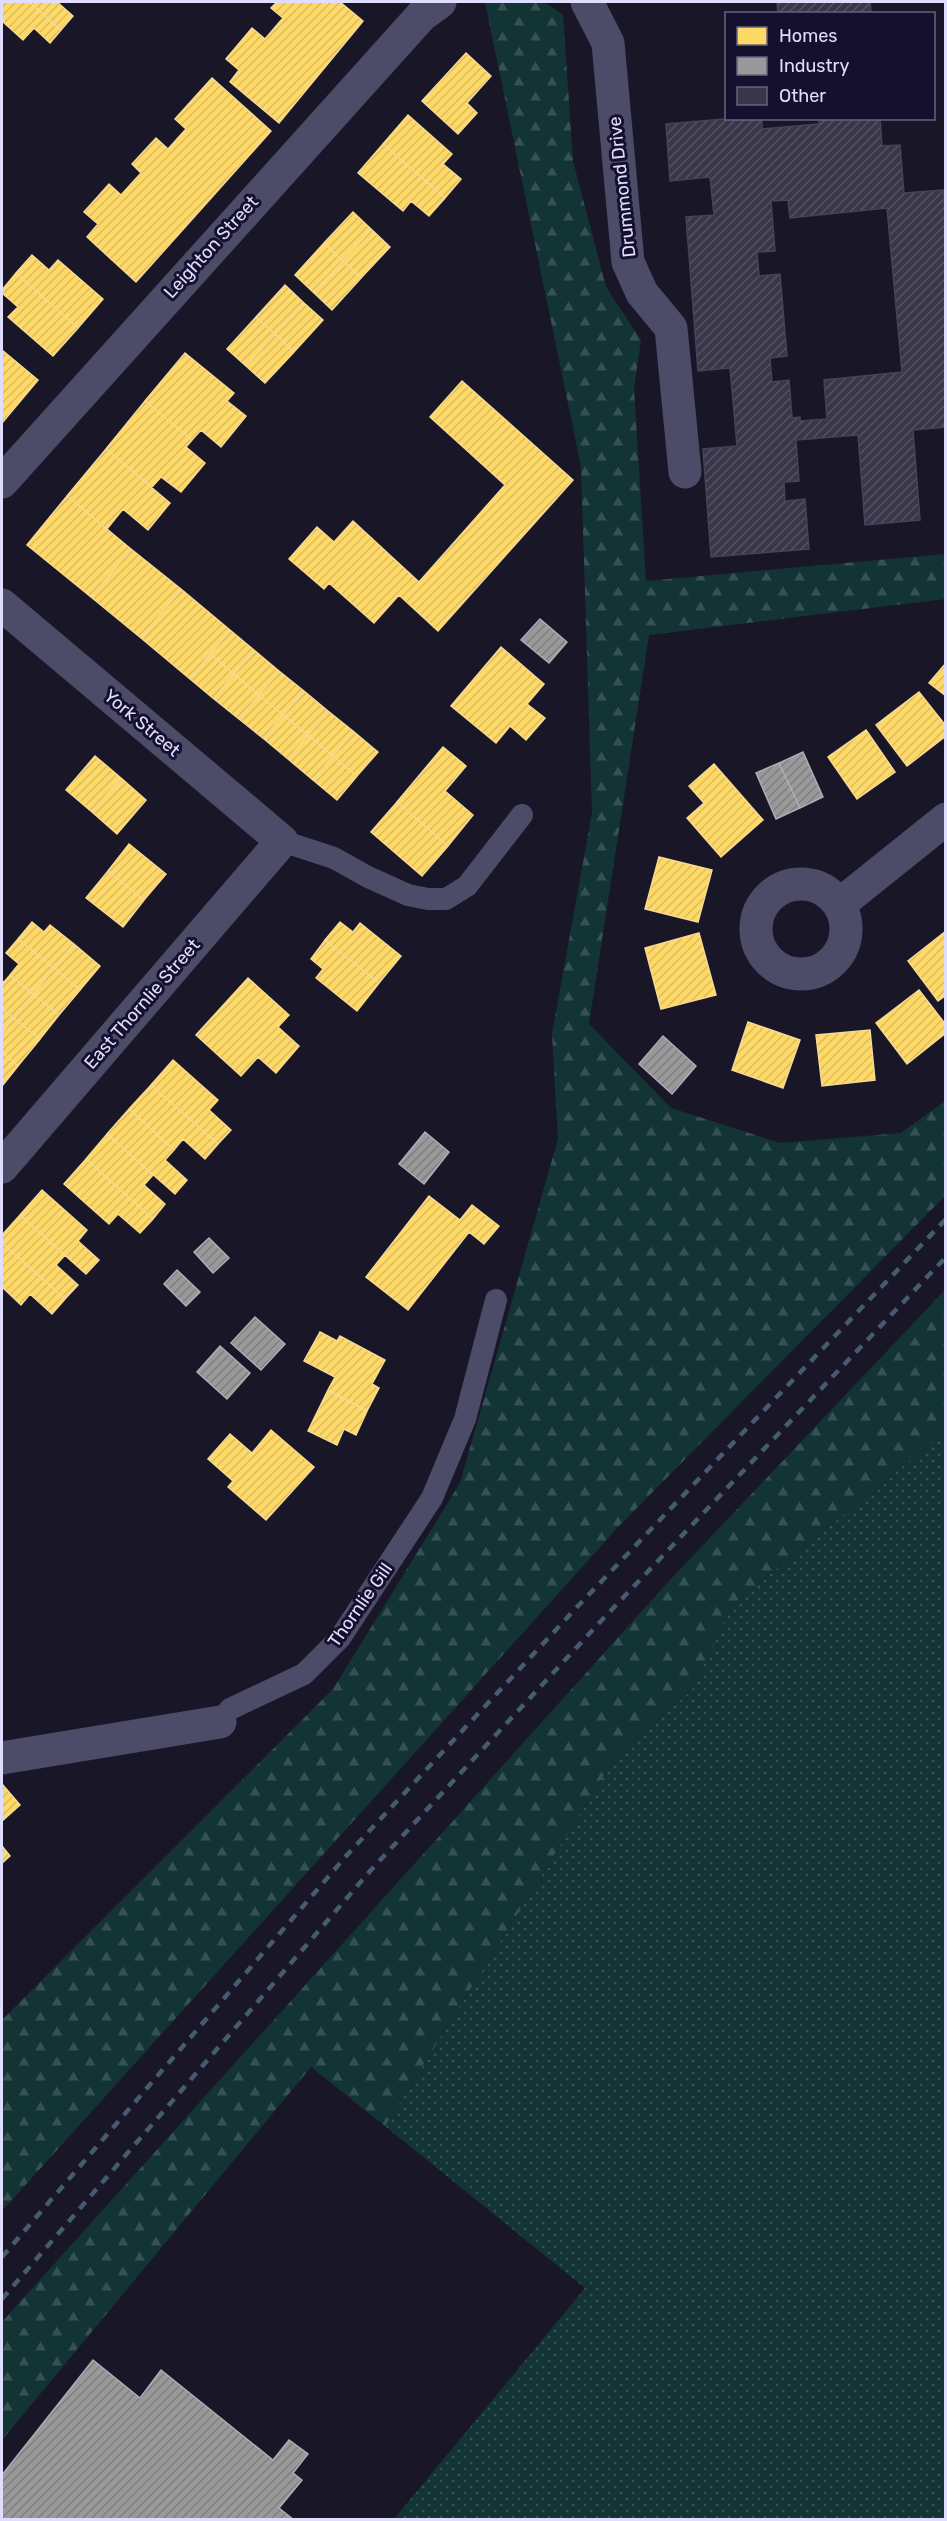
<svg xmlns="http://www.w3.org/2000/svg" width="947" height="2521" viewBox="0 0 947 2521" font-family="Rubik,sans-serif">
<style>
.grass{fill:url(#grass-dots)}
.forest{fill:url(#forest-firs)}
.homes{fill:url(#homes-hatch);stroke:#f6da94;stroke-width:1.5}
.industry{fill:url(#industry-hatch);stroke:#aeadb8;stroke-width:1.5}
.building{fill:url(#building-hatch);stroke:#45425a;stroke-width:1.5;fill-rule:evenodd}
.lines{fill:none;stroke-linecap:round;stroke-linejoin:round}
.service{stroke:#4c4b68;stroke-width:22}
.minor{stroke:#4c4b68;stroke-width:33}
.rail{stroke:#455c70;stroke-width:4.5;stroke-dasharray:9 8;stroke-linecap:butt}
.labels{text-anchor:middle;stroke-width:6;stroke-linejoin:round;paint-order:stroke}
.street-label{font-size:18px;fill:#e0ddff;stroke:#14102e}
</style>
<defs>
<pattern id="grass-dots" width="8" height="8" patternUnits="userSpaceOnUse" patternTransform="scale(1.5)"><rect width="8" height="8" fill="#133435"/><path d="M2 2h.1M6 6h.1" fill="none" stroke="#355153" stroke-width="1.8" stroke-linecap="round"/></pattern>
<pattern id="forest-firs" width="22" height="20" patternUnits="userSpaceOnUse" patternTransform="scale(1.5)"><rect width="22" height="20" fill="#133435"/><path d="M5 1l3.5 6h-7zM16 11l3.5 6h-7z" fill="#355153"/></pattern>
<pattern id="homes-hatch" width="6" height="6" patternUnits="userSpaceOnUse" patternTransform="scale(1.5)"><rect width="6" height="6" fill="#ffd966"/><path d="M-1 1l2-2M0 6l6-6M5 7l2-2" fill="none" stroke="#d9bb61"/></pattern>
<pattern id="industry-hatch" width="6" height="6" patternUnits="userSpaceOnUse" patternTransform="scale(1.5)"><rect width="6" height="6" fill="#999"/><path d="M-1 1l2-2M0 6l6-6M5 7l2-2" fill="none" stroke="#7f7f82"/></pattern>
<pattern id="building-hatch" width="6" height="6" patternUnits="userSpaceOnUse" patternTransform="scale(1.5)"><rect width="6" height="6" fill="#383648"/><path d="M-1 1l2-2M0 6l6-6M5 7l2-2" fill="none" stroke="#545363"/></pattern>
</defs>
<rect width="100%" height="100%" fill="#191727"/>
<path class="grass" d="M945 1432V2519H394L585 2288 385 2126 616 1756 691 1691 731 1606Z"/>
<path class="forest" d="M485 2H544L563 15 573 161 606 287 641 340 634 388 646 581 945 554V599L649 635 589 1024 671 1108 780 1143 901 1133 945 1101V1196L620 1525 2 2211V2020L333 1689 460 1483 558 1139 552 1034 592 813 581 466Z
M945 1290V1432L731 1606 691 1691 616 1756 385 2126 311 2067 2 2440V2322L669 1581Z"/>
<path class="homes" d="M2 2H29L61 30 50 43 34 28 23 40 2 21Z
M29 2H57L73 16 61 30Z
M277 2H340L363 21 279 123 230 82 239 70 226 59 252 28 265 39 283 18 271 8Z
M466 53 491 76 467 103 477 113 458 134 422 101Z
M212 78 271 131 136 282 87 237 98 224 84 212 109 184 121 195 141 173 132 164 156 138 168 149 186 129 175 119Z
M408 115 452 154 443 164 461 179 445 198 383 144Z
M383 144 445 198 429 216 411 201 403 211 358 173Z
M353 212 371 229 343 261 324 243Z
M371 229 390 247 361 278 343 261Z
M324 243 343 261 313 292 295 275Z
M32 255 49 270 58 260 103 299 78 328 16 273Z
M343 261 361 278 332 310 313 292Z
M16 273 78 328 53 356 8 317 18 307 2 293V290Z
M285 285 304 303 275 334 256 317Z
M304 303 323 320 294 352 275 334Z
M256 317 275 334 246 366 227 349Z
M275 334 294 352 265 383 246 366Z
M2 350 38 380 2 423Z
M185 353 234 393 227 401 246 416 221 447 201 430 192 440 145 401Z
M462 381 573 480 438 631 399 595 374 623 329 583 324 589 289 559 317 527 334 542 353 521 419 582 505 485 430 417Z
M145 401 192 440 186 447 205 463 181 492 161 477 152 487 106 449Z
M106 449 170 503 148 530 123 509 107 529 67 496Z
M67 496 131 549 91 597 27 545Z
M131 549 181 589 141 638 91 597Z
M181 589 230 630 190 679 141 638Z
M230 630 254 650 234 674 210 654Z
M501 647 544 684 527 704 545 718 526 740 510 726 496 743 451 706Z
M254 650 279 671 259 695 234 674Z
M210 654 234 674 214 699 190 679Z
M946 663V696L929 683Z
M279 671 304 691 283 715 259 695Z
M234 674 259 695 239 719 214 699Z
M304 691 328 711 308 735 283 715Z
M919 692 946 726V736L907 766 876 725Z
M259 695 283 715 264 739 239 719Z
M328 711 353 731 333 756 308 735Z
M283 715 308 735 288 759 264 739Z
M866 730 895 772 857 799 828 757Z
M353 731 378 752 357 776 333 756Z
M308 735 333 756 313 780 288 759Z
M443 747 466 766 445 791 473 815 448 846 397 802Z
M95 756 121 778 92 812 66 790Z
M333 756 357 776 337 800 313 780Z
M714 764 763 820 721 857 687 818 704 803 689 786Z
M121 778 146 800 117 834 92 812Z
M397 802 448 846 422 876 371 832Z
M129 844 166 874 144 900 108 871Z
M659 857 712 870 698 922 645 909Z
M108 871 144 900 123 927 86 898Z
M32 922 44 932 50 925 74 944 54 968 18 939Z
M340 922 353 932 360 923 401 956 379 983 325 940Z
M946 931V995L938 1001 908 961Z
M699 933 716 995 661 1009 645 948Z
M18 939 54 968 33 994 10 975 19 964 6 953Z
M325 940 379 983 357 1011 316 978 323 969 311 959Z
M74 944 100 966 80 990 54 968Z
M54 968 80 990 59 1015 33 994Z
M10 975 33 994 13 1018 2 1008V981L4 982Z
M248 978 289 1015 278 1027 299 1046 276 1073 258 1057 241 1076 196 1035Z
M919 990 946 1025V1033L907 1064 876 1023Z
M33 994 59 1015 40 1039 13 1018Z
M2 1008 13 1018 2 1033Z
M13 1018 40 1039 18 1066 2 1052V1033Z
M748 1022 800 1040 783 1088 732 1070Z
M870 1030 875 1080 822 1086 816 1035Z
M2 1052 18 1066 2 1086Z
M173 1060 218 1100 209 1110 231 1130 218 1144 151 1085Z
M151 1085 218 1144 205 1159 183 1139 174 1150 129 1109Z
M129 1109 174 1150 165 1160 187 1180 175 1194 107 1134Z
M107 1134 153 1175 144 1185 165 1204 153 1219 86 1159Z
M86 1159 153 1219 140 1233 118 1214 109 1224 64 1184Z
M42 1190 87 1230 78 1241 99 1260 86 1274 20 1215Z
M429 1196 460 1220 472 1205 499 1226 484 1244 469 1232 408 1310 366 1277Z
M20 1215 65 1255 56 1265 78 1285 65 1299 2 1243V1235Z
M2 1243 65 1299 52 1314 30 1294 21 1305 2 1287Z
M320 1332 337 1341 340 1336 385 1360 372 1384 379 1388 367 1411 328 1390 335 1377 304 1361Z
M328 1390 367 1411 356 1435 344 1429 337 1445 308 1431Z
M271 1430 314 1467 266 1520 228 1487 233 1481 208 1459 230 1434 252 1453Z
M2 1784 20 1805 2 1821Z
M2 1846 10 1856 2 1863Z"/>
<path class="industry" d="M540 619 567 642 549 663 521 640Z
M803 752 823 797 800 808 779 763Z
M779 763 800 808 776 819 756 773Z
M663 1036 696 1066 672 1094 639 1064Z
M425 1132 449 1152 424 1184 399 1164Z
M209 1238 229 1258 213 1273 194 1252Z
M177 1270 200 1292 186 1306 164 1284Z
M255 1317 285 1344 261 1370 231 1343Z
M220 1346 250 1373 227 1399 197 1372Z
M93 2360 140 2398 161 2370 273 2460 289 2440 308 2454 293 2473 302 2480 279 2508 294 2520H2V2475Z"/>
<path class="building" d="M777 2H870L871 14H778Z
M736 118H762V129L819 124V118H880L882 146 900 145 904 193 943 190 946 225V427L913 430 920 520 865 525 858 435 796 440 799 481 784 482 785 501 805 499 809 549 711 557 703 449 737 446 730 368 698 371 686 217 714 215 710 177 670 181 666 124ZM788 200 790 218 887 208 902 372 824 380 827 419 800 421V417L792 418 789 380 772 382 770 358 787 356 780 274 759 276 757 252 775 251 771 201Z"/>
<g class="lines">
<path class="service" d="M282 841 334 858 368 877 408 895 428 899H446L467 886 522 815
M220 1722 230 1709 304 1674 340 1638 432 1498 465 1419 496 1300"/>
<path class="minor" d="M587 2 608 43 628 262 642 293 671 328 685 472
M2 482 422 15 440 2
M2 605 282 841 2 1167
M756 929a45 45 0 1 1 90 0a45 45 0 1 1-90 0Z
M840 904 946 819
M2 1758 220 1722"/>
<path class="rail" d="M2 2257 347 1855 578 1606 946 1219
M2 2299 371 1870 601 1621 946 1257"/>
</g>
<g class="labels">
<g class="street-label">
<text transform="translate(622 187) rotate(-96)" y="6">Drummond Drive</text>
<text transform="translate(211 247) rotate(-48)" y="6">Leighton Street</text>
<text transform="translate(142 723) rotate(40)" y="6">York Street</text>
<text transform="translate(142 1004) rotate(-49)" y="6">East Thornlie Street</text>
<text transform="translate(360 1605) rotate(-55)" y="6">Thornlie Gill</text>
</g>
</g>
<rect width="947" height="2521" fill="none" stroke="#e0ddff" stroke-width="6"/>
<rect x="725" y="12" width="210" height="108" fill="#14102e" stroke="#666282" stroke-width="1.5"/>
<rect x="737" y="27" width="30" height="18" fill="#ffd966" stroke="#666282" stroke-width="1.5"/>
<text x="779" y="42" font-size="18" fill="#e0ddff">Homes</text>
<rect x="737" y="57" width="30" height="18" fill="#999999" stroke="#666282" stroke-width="1.5"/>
<text x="779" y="72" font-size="18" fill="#e0ddff">Industry</text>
<rect x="737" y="87" width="30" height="18" fill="#383648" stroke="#666282" stroke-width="1.5"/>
<text x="779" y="102" font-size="18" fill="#e0ddff">Other</text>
</svg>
